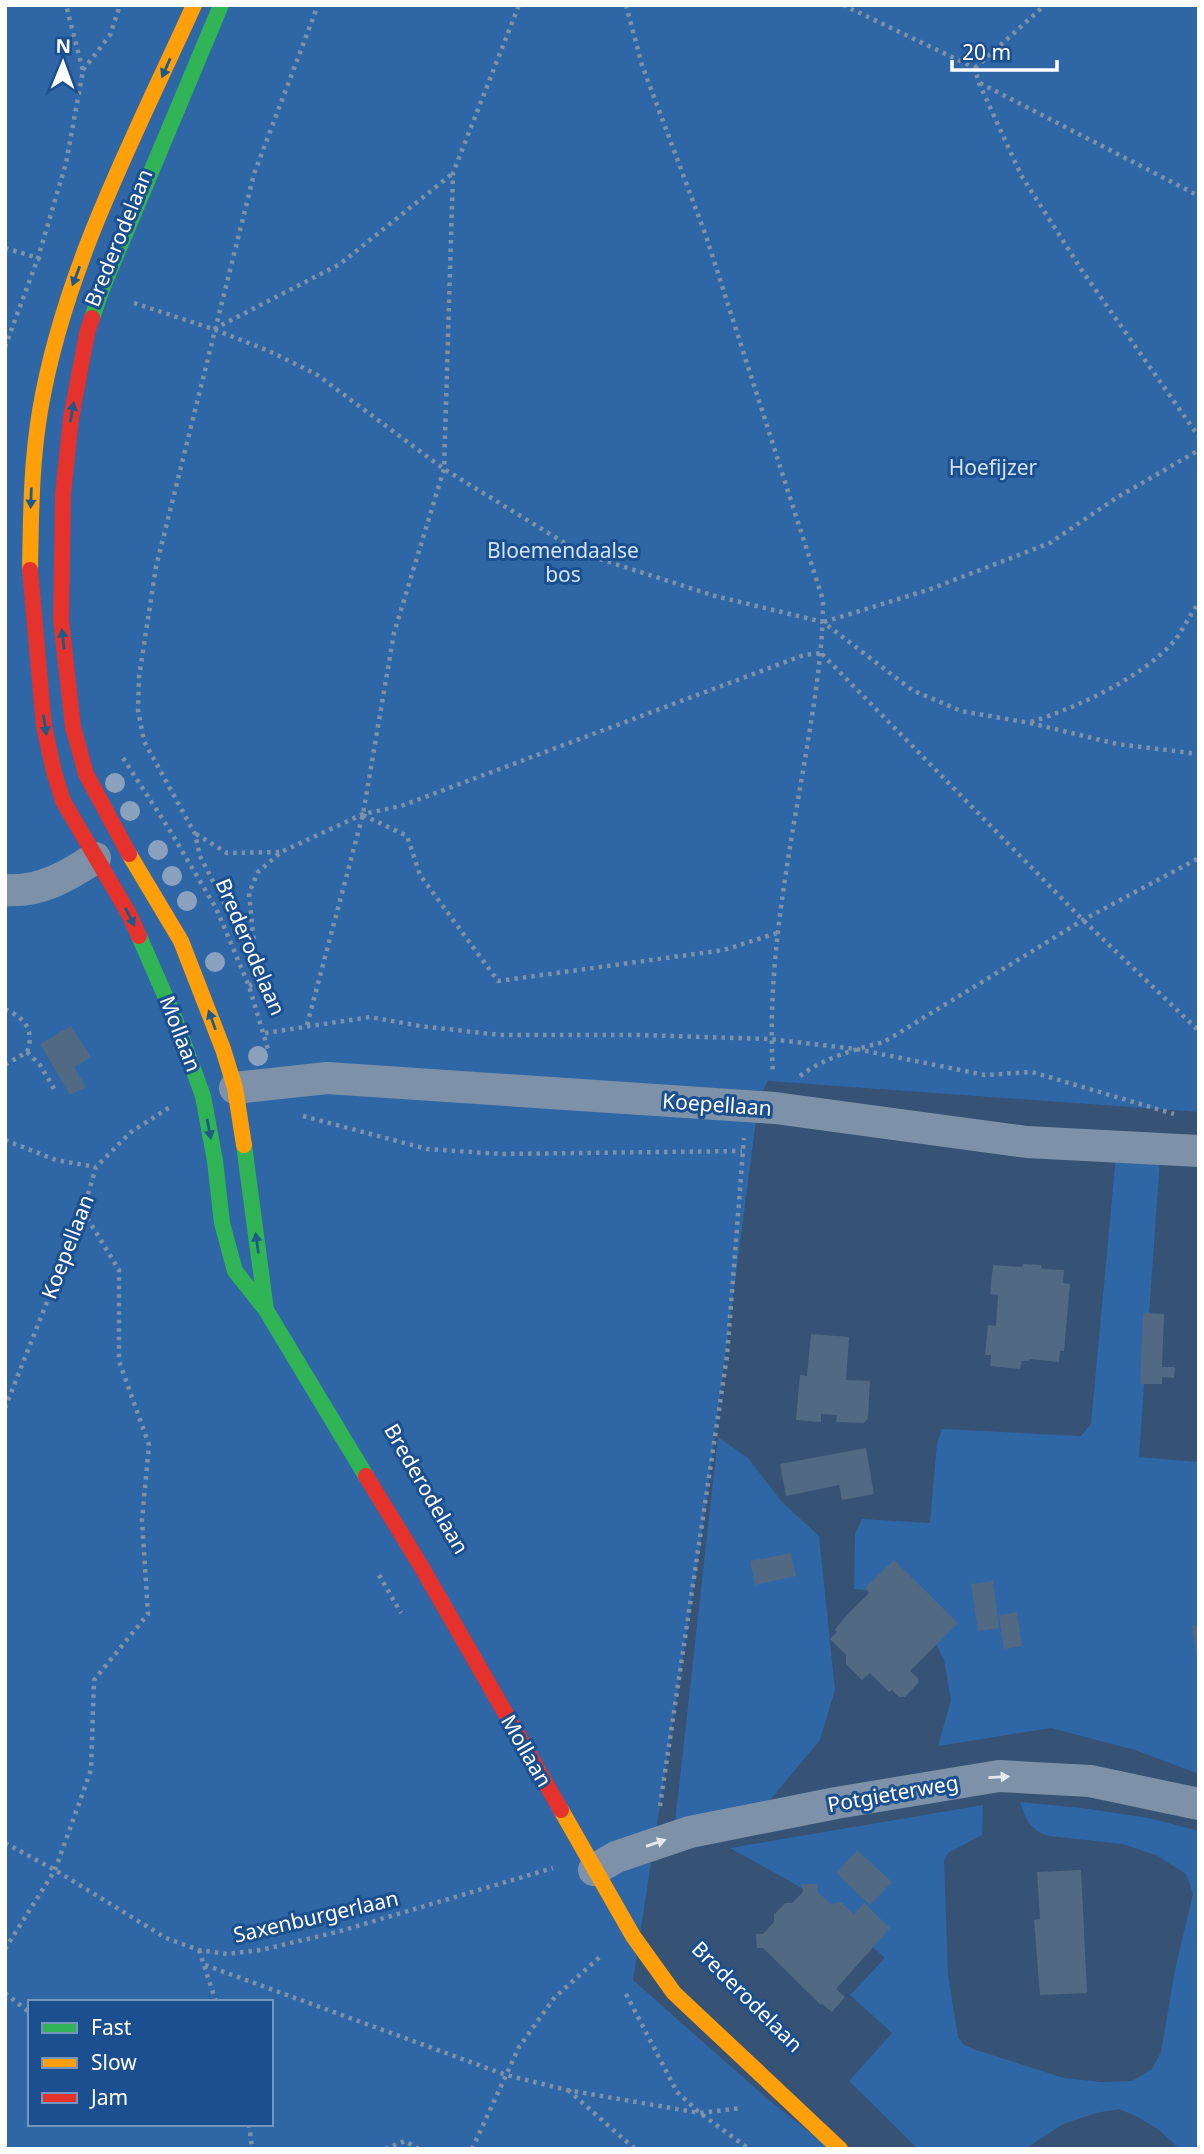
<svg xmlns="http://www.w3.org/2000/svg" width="1204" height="2154" viewBox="0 0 1204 2154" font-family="'Noto Sans',sans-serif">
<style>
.green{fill:#2f66a5;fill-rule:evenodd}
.building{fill:#526984}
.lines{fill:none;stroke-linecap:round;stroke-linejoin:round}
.path{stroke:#7d92a8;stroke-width:4.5;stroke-dasharray:3.5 5;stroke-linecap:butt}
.street{stroke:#7d92a8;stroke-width:32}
.fast{stroke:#30b455;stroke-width:16}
.slow{stroke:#ff9f0a;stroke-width:16}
.jam{stroke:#e5322d;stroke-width:16}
.tree{fill:#8aa2be}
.oneway{fill:#1d5989}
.oneway2{fill:#e5e9ee}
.labels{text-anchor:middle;stroke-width:6;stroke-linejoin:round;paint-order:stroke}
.street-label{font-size:21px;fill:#fff;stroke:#1b4f8f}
.park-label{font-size:21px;fill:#cfe3fa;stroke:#1b4f8f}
</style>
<rect width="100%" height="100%" fill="#365274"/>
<path class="green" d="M5 5H1199V1112L768 1081 759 1098 702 1533 633 1980 771 2102 831 2149H5ZM30 2002H271V2124H30Z
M1116 1155 1160 1159 1139 1457 1199 1462V1774L1135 1750 1051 1728 938 1746 951 1700 944 1660 923 1618 895 1592 854 1589 855 1534 862 1519 930 1523 937 1443 942 1429 1081 1436 1091 1424Z
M718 1437 748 1458 782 1502 819 1536 835 1690 820 1740 765 1806 675 1823Z
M1020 1802 1082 1808 1149 1818 1199 1831V2149H1180L1159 2130 1138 2117 1119 2109 1096 2113 1063 2124 1025 2149H918L849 2081 892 2033 850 1995 885 1958 816 1896 730 1848 983 1805 982 1835 948 1853 944 1861 948 1975 958 2037 964 2045 976 2050 1064 2078 1101 2082 1132 2081 1152 2069 1161 2052 1175 1970 1193 1894 1186 1874 1158 1856 1123 1844 1049 1836C1031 1831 1026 1820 1020 1802Z"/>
<path class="building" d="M71 1026 91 1057 74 1067 86 1087 70 1095 40 1044Z
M1023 1264 1041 1265 1042 1269 1064 1270 1063 1283 1070 1284 1064 1351H1060L1059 1362 1030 1359 1029 1361H1022L1020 1369 990 1366 991 1355H985L988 1325 996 1326 998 1295 990 1294 993 1265 1022 1267Z
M1143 1313 1164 1314 1162 1367H1175L1174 1378 1162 1377V1384H1140Z
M811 1334 849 1337 846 1380 870 1381 868 1418 864 1423 836 1422 837 1415 821 1414V1422L796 1420 800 1375 807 1376Z
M866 1448 874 1494 842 1500 839 1485 786 1496 780 1464Z
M791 1553 796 1576 755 1585 750 1561Z
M894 1560 958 1623 910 1671 918 1678V1683L905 1697H899L892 1690 889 1692 870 1673 862 1680 846 1664V1655L830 1639 837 1632 835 1630 843 1619 869 1593 865 1588Z
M993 1581 999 1628 978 1631 971 1584Z
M1017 1612 1022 1646 1004 1649 999 1615Z
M1192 1626H1199V1661H1197Z
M857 1850 892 1882 870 1905 836 1873Z
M1081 1870 1087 1993 1040 1995 1034 1920 1040 1919 1037 1872Z
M802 1884H817V1891L831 1904 841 1902 854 1914 864 1903 890 1928 836 1989 845 1997 832 2012 822 2004 821 2005 763 1948H757L756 1934H763L774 1922V1915L785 1903H792L803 1892Z"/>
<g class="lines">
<path class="path" d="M626 5 642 65 706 236 823 600C823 650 815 698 807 747 789 855 766 965 773 1074
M843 5 975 68 979 83 1021 175 1081 269 1199 437
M975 68 1045 5
M83 70 110 35 120 5
M980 83 1199 196
M5 248 38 258 43 262
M134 303 213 329 269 351 316 374 444 469 581 553 715 596 823 622 912 690 961 711 1030 723 1117 744 1199 754
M214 329 340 264 452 174
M5 347 38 258 66 163 83 71 66 5
M824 622 928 590 1050 543 1116 498 1199 450
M822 654 1083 920 1199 1031
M1031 722C1078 707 1144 677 1176 639 1184 627 1191 614 1199 602
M123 758 169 829 216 908 249 986 269 1053
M363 815 407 836 420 875 498 981 724 950 777 933
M196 834 227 853 280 852
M256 965 200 856 195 834 144 741 138 710 139 677 156 567 254 174 318 5
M249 986 256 982V965L249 893 258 872 281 852 363 814 401 806 804 655 822 653
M5 1009C25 1018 35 1031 27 1052L5 1065
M307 1025 363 814 394 633 444 469 453 173 519 5
M265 1033 370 1017 420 1026 500 1035H637L770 1039 856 1049 985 1075 1032 1072 1174 1114
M27 1052 40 1065 56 1092
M800 1076C823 1058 856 1049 884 1042L1083 920 1199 858
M303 1116 427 1149 500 1154 742 1151
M5 1140 56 1160 96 1167
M5 1408 83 1211 96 1167 131 1132 170 1107
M379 1575 401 1613
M660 1806 727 1356 744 1138
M5 1843 55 1870 166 1938 199 1950 227 1954 261 1950 337 1932 553 1868
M5 1949 55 1870 91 1770 94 1680 148 1614 142 1520 149 1445 119 1361V1270L83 1211
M199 1950 216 2002
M205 1965 506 2075 567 2090 700 2113 741 2108
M5 1993 30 2013
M626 1994 677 2092 700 2113 749 2149
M568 2090 635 2149
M249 2124 252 2149
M385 2149 405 2141 419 2149
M472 2149 519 2047 555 1997 602 1955"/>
<path class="street" d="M5 890C39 893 68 876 95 858
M235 1088 327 1078 775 1108 1027 1142 1199 1151
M594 1870 616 1857 690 1832 836 1803 999 1776 1090 1781 1199 1804"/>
<path class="fast" d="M92 318 102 289 221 5
M139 936 173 1014 203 1096 215 1161 222 1223 235 1271 266 1310 366 1476
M244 1145 266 1310"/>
<path class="slow" d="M30 570C31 516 31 464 40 411 64 268 135 136 194 5
M129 854 181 941 223 1049 235 1088 244 1145
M561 1810 633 1936 674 1993 840 2149"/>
<path class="jam" d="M92 318 87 333 71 418 63 494 61 620 73 727 86 774 129 854
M30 570 44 726 54 772 63 801 129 914 139 936
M366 1476 421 1566 561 1810"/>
</g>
<g class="tree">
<circle cx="115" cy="783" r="10"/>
<circle cx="130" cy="811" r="10"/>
<circle cx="158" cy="850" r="10"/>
<circle cx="172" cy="876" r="10"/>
<circle cx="187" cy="901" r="10"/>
<circle cx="215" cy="962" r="10"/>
<circle cx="258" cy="1056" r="10"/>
</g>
<defs><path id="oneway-solid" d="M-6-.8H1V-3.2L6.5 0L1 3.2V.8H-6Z" transform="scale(1.75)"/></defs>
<g class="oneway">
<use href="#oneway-solid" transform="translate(166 68) rotate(114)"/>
<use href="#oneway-solid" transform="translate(76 276) rotate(111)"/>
<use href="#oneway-solid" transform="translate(72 412) rotate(-80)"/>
<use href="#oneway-solid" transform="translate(31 498) rotate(92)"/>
<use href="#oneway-solid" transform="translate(63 639) rotate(-96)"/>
<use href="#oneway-solid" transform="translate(45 725) rotate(81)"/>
<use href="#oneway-solid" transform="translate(130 917) rotate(63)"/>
<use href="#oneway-solid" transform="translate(212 1020) rotate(-110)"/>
<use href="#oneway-solid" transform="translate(209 1129) rotate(79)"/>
<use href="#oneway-solid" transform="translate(257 1243) rotate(-98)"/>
</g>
<g class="oneway2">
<use href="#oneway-solid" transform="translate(999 1777) rotate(-3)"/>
<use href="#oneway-solid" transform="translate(656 1843) rotate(-19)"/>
</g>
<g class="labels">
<g class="street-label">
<text transform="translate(119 238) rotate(-68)" y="7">Brederodelaan</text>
<text transform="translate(250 947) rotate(67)" y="7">Brederodelaan</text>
<text transform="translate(180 1034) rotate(69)" y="7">Mollaan</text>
<text transform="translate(717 1105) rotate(4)" y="7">Koepellaan</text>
<text transform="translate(68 1247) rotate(-69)" y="7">Koepellaan</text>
<text transform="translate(426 1489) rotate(60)" y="7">Brederodelaan</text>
<text transform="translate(526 1751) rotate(60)" y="7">Mollaan</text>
<text transform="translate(893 1794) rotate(-10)" y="7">Potgieterweg</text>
<text transform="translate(316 1917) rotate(-13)" y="7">Saxenburgerlaan</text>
<text transform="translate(747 1997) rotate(45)" y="7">Brederodelaan</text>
</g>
<g class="park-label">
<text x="993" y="475">Hoefijzer</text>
<text x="563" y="558">Bloemendaalse<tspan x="563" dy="24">bos</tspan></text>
</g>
</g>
<rect width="1204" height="2154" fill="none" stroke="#ffffff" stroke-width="14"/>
<rect x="28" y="2000" width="245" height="126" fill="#1b4f8f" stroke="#7695bc" stroke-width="2"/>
<rect x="42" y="2023" width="35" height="10" fill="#30b455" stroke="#7695bc" stroke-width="2"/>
<text x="91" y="2035" font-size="21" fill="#ffffff">Fast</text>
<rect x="42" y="2058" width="35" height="10" fill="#ff9f0a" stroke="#7695bc" stroke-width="2"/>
<text x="91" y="2070" font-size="21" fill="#ffffff">Slow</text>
<rect x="42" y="2093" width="35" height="10" fill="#e5322d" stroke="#7695bc" stroke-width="2"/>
<text x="91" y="2105" font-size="21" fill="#ffffff">Jam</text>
<g transform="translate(63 63) rotate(1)" stroke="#1b4f8f" stroke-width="5" paint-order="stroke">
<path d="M0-5L12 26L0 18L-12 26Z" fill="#ffffff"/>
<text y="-10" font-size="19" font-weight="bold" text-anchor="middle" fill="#ffffff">N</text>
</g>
<path d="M952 60v10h105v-10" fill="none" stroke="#ffffff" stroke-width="3.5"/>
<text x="962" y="60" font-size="21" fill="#ffffff" stroke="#1b4f8f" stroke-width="5" paint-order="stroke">20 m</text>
</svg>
